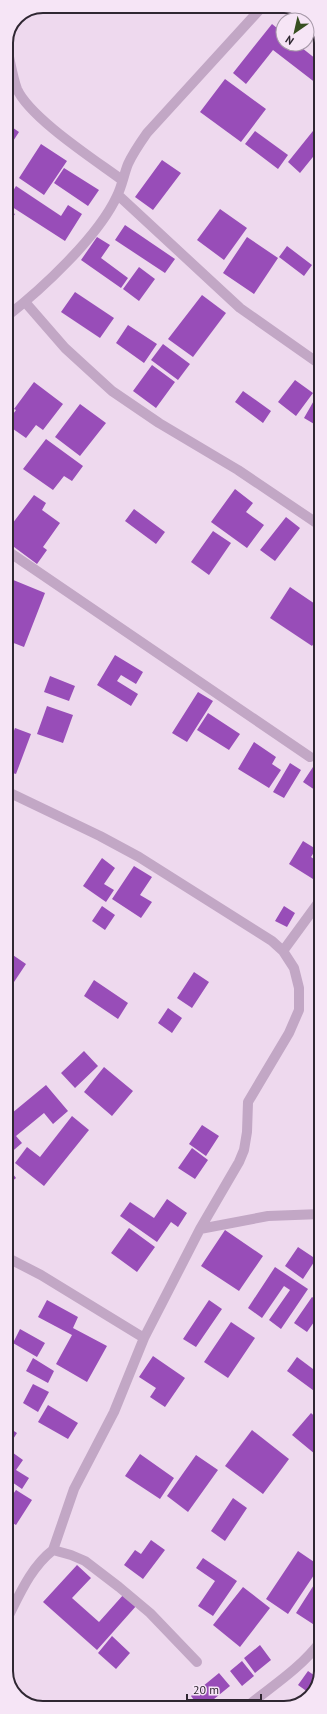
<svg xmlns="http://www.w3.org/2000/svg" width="327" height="1714" viewBox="0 0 327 1714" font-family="'PT Sans',sans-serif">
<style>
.building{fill:#984db8}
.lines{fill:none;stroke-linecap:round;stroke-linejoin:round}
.street{stroke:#c2a7c5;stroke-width:10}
.rim{fill:none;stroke:#2f2732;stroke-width:2}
</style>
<rect width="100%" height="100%" fill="#eed9ee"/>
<path class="building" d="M272 24 283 33V44H297L321 63V87L273 50 246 84 233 73Z
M225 79 266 109 241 142 200 112Z
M321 121V147L300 173 288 162Z
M6 123 19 132 6 152Z
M255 131 288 155 278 169 245 144Z
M41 144 67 161 44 195 19 178Z
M162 160 181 173 153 210 135 197Z
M64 168 99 190 88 206 54 183Z
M16 186 61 216 68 205 82 214 65 241 6 203Z
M6 209 15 214 6 227Z
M220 209 247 228 224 260 197 240Z
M125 225 175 259 165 273 115 240Z
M97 237 110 245 101 258 128 278 121 288 81 260Z
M247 237 278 258 254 294 223 273Z
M287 246 312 265 304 276 279 257Z
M139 267 155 279 139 301 123 289Z
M75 292 114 318 100 338 61 312Z
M202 295 226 313 193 357 168 339Z
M128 325 157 344 144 363 116 343Z
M163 344 190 364 178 380 151 360Z
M152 365 175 382 156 408 133 391Z
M295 380 313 393 296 416 278 402Z
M34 382 63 404 43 430 36 425 26 438 6 424 16 410 14 409Z
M243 391 271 411 263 423 235 402Z
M316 397 321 400V428L304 418Z
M80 404 106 423 80 456 55 437Z
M46 439 83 466 72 481 64 476 53 490 23 469Z
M235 489 253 503 246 512 264 525 247 548 211 522Z
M34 495 46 503 42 510 60 523 43 547 47 550 37 564 6 541V532Z
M134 509 165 532 156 544 125 521Z
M286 517 300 528 275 561 260 550Z
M213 531 231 543 209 575 191 562Z
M6 577 45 593 24 647 6 640Z
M290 587 321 608V633L312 646 270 618Z
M321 642V656L314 651Z
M115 655 143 672 136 684 121 675 117 681 138 694 131 706 97 685Z
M50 676 75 686 69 701 44 692Z
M198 692 213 701 187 742 172 733Z
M47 706 73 715 63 743 37 734Z
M208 713 240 734 229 750 197 730Z
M15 728 31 734 16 774 6 771V752Z
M254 742 276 757 272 764 281 770 269 788 238 769Z
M290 763 301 770 284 798 273 792Z
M313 767 321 772V794L303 782Z
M303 841 316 849 311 857 321 864 313 879 289 864Z
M102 858 115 868 104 884 114 890 106 902 83 886Z
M134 866 152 877 140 895 152 902 141 918 112 899Z
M102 906 115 915 105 930 92 921Z
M284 906 295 913 287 927 275 921Z
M7 951 26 964 6 994V953Z
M194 972 209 982 192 1008 177 998Z
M94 980 128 1003 118 1019 84 996Z
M168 1008 182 1018 172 1033 158 1023Z
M84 1051 98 1066 75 1088 61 1073Z
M104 1067 133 1091 112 1116 84 1092Z
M46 1085 68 1111 53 1124 44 1113 16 1136 22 1143 8 1155 6 1153V1118Z
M72 1116 89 1130 44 1186 15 1163 27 1147 40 1157Z
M202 1125 219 1136 206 1156 189 1144Z
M192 1148 208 1160 195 1179 178 1168Z
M6 1165 16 1178 6 1186Z
M167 1199 187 1213 178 1227 171 1222 157 1242 120 1216 130 1202 154 1218Z
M129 1228 155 1247 137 1272 111 1253Z
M225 1230 263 1256 239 1291 201 1266Z
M298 1247 316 1259 303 1279 285 1266Z
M275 1267 308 1289 281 1329 269 1320 290 1290 284 1286 262 1318 248 1308Z
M312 1297 321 1303V1312L307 1332 294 1323Z
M47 1300 78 1317 73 1328 107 1346 87 1382 56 1364 72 1335 38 1317Z
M209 1300 222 1309 196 1347 183 1339Z
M231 1322 255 1338 228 1378 204 1362Z
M20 1329 45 1343 37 1357 13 1343Z
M153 1356 185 1378 165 1407 150 1397 156 1388 139 1377Z
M297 1357 313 1369 321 1359V1396L287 1371Z
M33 1358 54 1371 48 1383 26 1371Z
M33 1384 49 1392 38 1412 23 1403Z
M48 1405 78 1423 68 1439 38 1422Z
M311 1413 321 1422V1459L292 1435Z
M6 1426 17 1433 6 1450Z
M252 1430 289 1459 263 1494 225 1466Z
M9 1450 23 1460 16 1470 29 1478 22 1489 9 1480 6 1485V1454Z
M140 1454 174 1478 160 1499 125 1476Z
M196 1455 218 1470 188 1512 167 1496Z
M16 1490 32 1500 16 1525 6 1519V1504Z
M233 1498 247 1508 225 1541 211 1531Z
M151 1540 165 1550 143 1579 124 1565 135 1550 141 1554Z
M298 1551 320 1566 288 1614 266 1599Z
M203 1558 237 1581 213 1616 198 1606 215 1581 196 1568Z
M77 1565 91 1578 72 1598 99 1622 124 1594 137 1605 97 1650 43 1602Z
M319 1577 321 1579V1618L316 1626 296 1613Z
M243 1587 270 1608 240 1647 213 1625Z
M112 1636 130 1653 116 1669 98 1653Z
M260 1645 271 1660 255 1673 244 1658Z
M242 1661 254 1676 242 1686 230 1671Z
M308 1671 318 1678 312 1695 298 1685Z
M219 1673 230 1686 203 1708H200L191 1696Z
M290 1701 294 1705 284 1708Z"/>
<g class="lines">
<path class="street" d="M6 44C10 59 12 75 17 89 30 118 95 160 122 180
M118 195 240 308 321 365
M25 302 65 348 112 391 159 423 238 470 321 526
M6 317C42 289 98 237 117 196 122 186 124 174 128 164 133 153 140 143 147 133L263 6
M6 550 310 757
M6 791 100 836 139 857 272 941 283 951 294 968 299 988V1010L289 1033 248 1102 247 1132 244 1150 239 1162 200 1229 144 1338 114 1412 74 1489 53 1550
M283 951 321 899
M200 1229 268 1216 321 1214
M6 1257 41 1275 144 1338
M6 1621C19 1596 30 1568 53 1550L71 1555 85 1561 119 1587 150 1613 197 1662
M245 1708C272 1686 300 1669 321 1641"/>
</g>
<path d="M0 0H327V1714H0ZM43 13H284A30 30 0 0 1 314 43V1671A30 30 0 0 1 284 1701H43A30 30 0 0 1 13 1671V43A30 30 0 0 1 43 13Z" fill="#f6e5f6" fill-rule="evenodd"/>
<path class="rim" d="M43 13H284A30 30 0 0 1 314 43V1671A30 30 0 0 1 284 1701H43A30 30 0 0 1 13 1671V43A30 30 0 0 1 43 13Z"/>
<g transform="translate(295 32) rotate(214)"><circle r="19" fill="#f6e5f6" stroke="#a699a8"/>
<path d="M0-3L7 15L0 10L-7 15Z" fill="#374f21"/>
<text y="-6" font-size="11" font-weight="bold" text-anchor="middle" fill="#2f2732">N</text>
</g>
<path d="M187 1694v6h74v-6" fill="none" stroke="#2f2732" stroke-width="2"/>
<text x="193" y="1694" font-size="12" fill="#2f2732" stroke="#f6e5f6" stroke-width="3" paint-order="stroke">20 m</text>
</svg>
